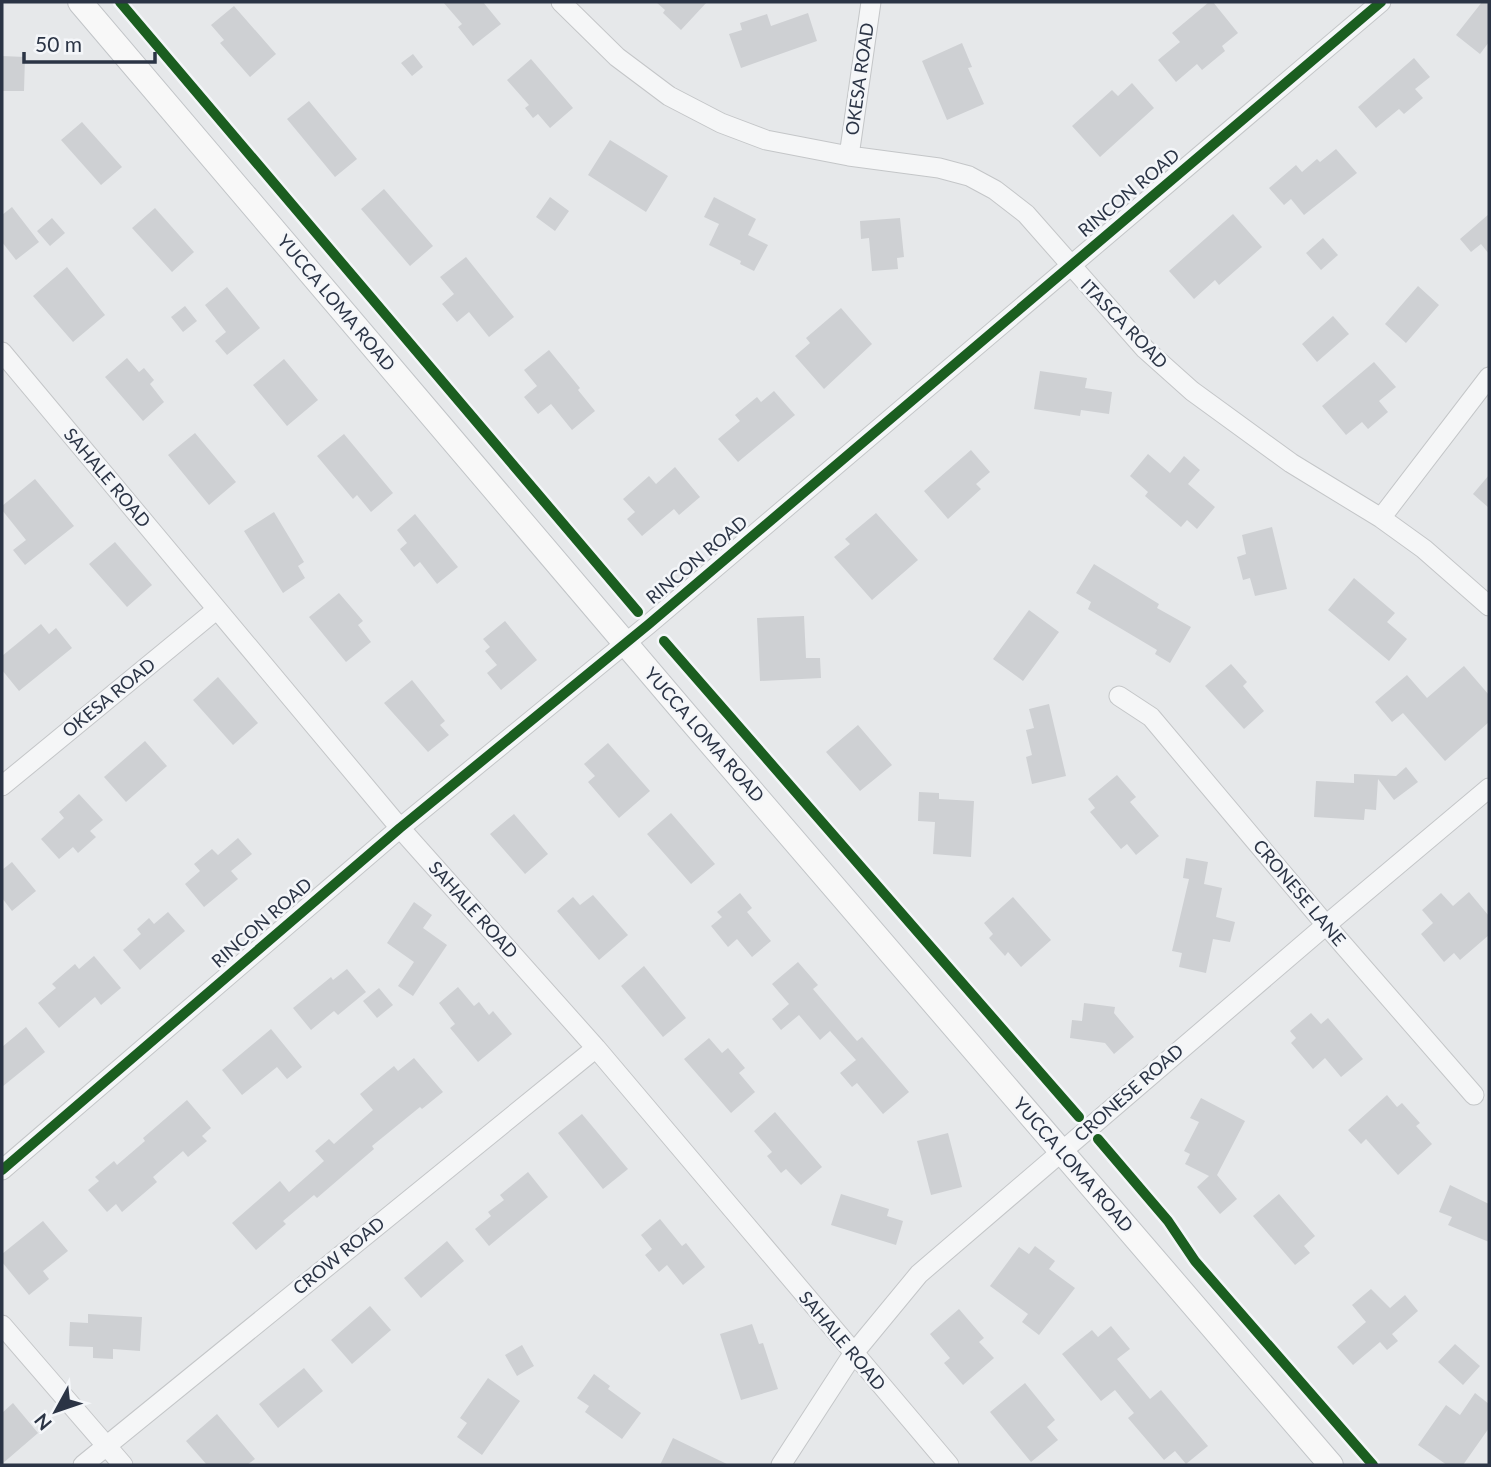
<svg xmlns="http://www.w3.org/2000/svg" width="1491" height="1467" viewBox="0 0 1491 1467" font-family="Lato,sans-serif">
<style>
.building{fill:#ced0d3}
.lines{fill:none;stroke-linecap:round;stroke-linejoin:round}
.minor-casing{stroke:#c4c6c8;stroke-width:21}
.major-casing{stroke:#c2c5c8;stroke-width:26}
.minor{stroke:#f5f6f7;stroke-width:19}
.major{stroke:#f8f8f8;stroke-width:24}
.cycleway-casing{stroke:#f4f6f9;stroke-width:15}
.cycleway{stroke:#1b5e20;stroke-width:10}
.labels{text-anchor:middle;stroke-width:5;stroke-linejoin:round;paint-order:stroke}
.street-label{font-size:18px;fill:#2b3445;stroke:#f4f6f9}
</style>
<rect width="100%" height="100%" fill="#e6e8ea"/>
<path class="building" d="M443 2H483L501 24 473 46 458 27 462 24Z
M656 2H707L681 30 663 13 665 10Z
M1209 2H1213L1238 33 1222 46 1225 51 1202 70 1197 64 1176 82 1158 60 1180 42 1172 33Z
M1482 2H1489V42L1480 54 1456 35Z
M234 6 276 54 250 77 220 43 224 40 211 25Z
M808 13 817 41 741 68 729 34 742 30 740 23 767 14 771 26Z
M962 43 972 67 968 68 984 104 947 120 922 61Z
M413 54 423 67 412 76 401 63Z
M2 56 25 57 24 91H2Z
M1414 58 1430 77 1415 89 1423 98 1404 114 1399 109 1376 128 1358 107Z
M531 59 573 108 550 128 538 114 533 118 525 108 529 105 507 80Z
M1132 83 1154 108 1100 157 1072 126 1112 90 1118 96Z
M309 101 357 159 335 177 287 119Z
M82 122 122 167 101 185 61 140Z
M610 140 668 176 646 212 588 175Z
M1336 149 1357 173 1304 215 1291 199 1284 205 1269 188 1296 165 1302 172 1317 159 1320 162Z
M384 189 433 246 410 266 361 209Z
M550 197 569 211 555 231 536 217Z
M714 197 756 219 748 235 768 245 754 271 740 264 741 261 709 245 719 224 704 217Z
M12 207 39 242 16 260 2 242V215Z
M155 208 194 252 172 272 132 228Z
M1233 214 1262 247 1219 285 1215 280 1194 299 1169 271Z
M1489 214V254L1481 244 1471 252 1460 239Z
M52 218 65 233 50 246 37 231Z
M900 218 904 257 897 258 898 269 872 271 869 238 861 239 860 221Z
M1323 238 1338 255 1321 270 1306 253Z
M466 257 514 317 489 337 469 312 457 322 442 304 454 294 440 277Z
M67 267 105 315 73 342 33 296Z
M1418 286 1439 305 1406 343 1385 324Z
M227 287 260 328 227 355 215 341 226 332 205 305Z
M185 306 197 321 183 332 171 317Z
M841 308 872 344 824 389 795 356 810 343 806 338Z
M1333 316 1349 334 1317 362 1302 344Z
M549 350 580 388 578 390 595 411 572 430 551 404 538 414 524 397 537 386 524 370Z
M127 358 139 372 144 368 154 380 150 384 164 402 143 421 105 377Z
M284 359 318 400 287 426 253 385Z
M1374 362 1396 387 1379 401 1388 412 1368 429 1362 422 1346 435 1322 406Z
M1040 371 1087 378 1085 388 1112 392 1109 414 1081 410 1080 416 1034 409Z
M774 391 795 415 738 462 718 439 740 421 735 415 757 397 761 402Z
M195 433 236 482 209 505 168 455Z
M344 434 393 493 371 512 357 495 353 499 317 456Z
M971 450 990 472 976 484 981 489 948 519 924 491Z
M1148 454 1170 473 1184 456 1200 470 1188 484 1215 507 1197 529 1187 520 1181 527 1145 496 1148 492 1130 476Z
M675 467 700 497 679 515 674 509 642 536 627 519 635 512 623 499 649 476 656 484Z
M1489 475V508L1473 494Z
M35 479 74 526 25 565 13 550 26 540 2 510V506Z
M274 512 304 562 298 566 305 578 283 593 244 531Z
M876 513 918 560 872 600 834 557 850 544 845 539Z
M415 514 458 567 437 584 420 562 414 567 400 549 407 543 397 530Z
M1272 527 1287 589 1255 596 1250 578 1243 580 1237 557 1246 554 1242 535Z
M115 542 152 585 127 607 89 564Z
M1094 564 1159 604 1157 608 1191 627 1170 663 1155 654 1157 650 1088 609 1091 602 1076 593Z
M1354 578 1395 613 1387 622 1407 639 1389 661 1328 610Z
M339 593 363 621 358 625 371 642 346 662 309 617Z
M1029 610 1059 632 1023 681 993 659Z
M804 616 806 658H820L821 678 760 681 757 618Z
M505 621 537 660 501 690 487 673 497 665 485 651 490 647 483 639Z
M41 624 49 634 56 628 72 648 19 691 2 670V656Z
M1231 664 1247 682 1243 686 1264 711 1244 729 1205 686Z
M1464 666 1489 695V722L1445 761 1403 713 1392 722 1375 702 1407 675 1427 698Z
M218 677 258 723 233 745 193 700Z
M412 680 445 721 440 725 449 735 428 752 384 703Z
M1049 704 1066 776 1032 784 1026 757 1032 755 1026 730 1034 728 1029 709Z
M858 725 892 765 860 791 826 752Z
M145 741 167 766 126 802 104 777Z
M608 743 650 791 619 818 588 782 595 776 584 764Z
M1406 767 1418 782 1394 800 1378 779 1376 810 1365 809 1364 820 1314 817 1316 781 1354 783V774L1396 776Z
M1117 775 1136 797 1130 802 1159 836 1136 855 1127 844 1121 849 1090 812 1095 808 1088 799Z
M919 792 939 793V799L974 801 971 857 933 854 935 822 918 821Z
M79 794 103 820 90 831 96 837 78 853 73 847 59 859 41 839 64 818 59 812Z
M671 813 715 864 691 884 647 834Z
M514 814 548 854 525 874 490 834Z
M238 838 252 854 231 871 238 879 204 907 185 884 200 871 194 864 212 849 218 855Z
M1186 858 1208 862 1204 884 1222 888 1216 917 1235 922 1230 942 1213 939 1206 973 1179 967 1182 953 1172 951 1189 879 1183 878Z
M12 862 36 891 12 911 2 898V870Z
M1469 892 1489 916V935L1460 960 1454 953 1444 962 1421 934 1433 923 1422 910 1441 893 1453 906Z
M740 893 752 908 747 912 771 941 752 957 737 939 728 947 711 926 722 917 717 912Z
M593 895 628 935 599 960 557 911 573 897 580 905Z
M1013 897 1051 940 1021 967 1008 952 1005 956 989 938 993 934 984 923Z
M414 902 432 915 423 928 447 945 413 996 398 986 414 962 387 943Z
M168 912 185 931 140 970 123 950 141 934 137 929 149 918 154 924Z
M94 956 121 988 101 1005 95 997 59 1028 38 1003 56 988 52 984 75 964 79 969Z
M798 962 818 985 813 989 857 1041 862 1037 909 1092 883 1114 857 1083 852 1087 840 1073 856 1060 830 1031 820 1040 799 1015 781 1030 772 1019 789 1004 772 984Z
M644 966 686 1018 663 1037 621 986Z
M347 969 366 992 338 1015 334 1011 311 1030 293 1008 331 977 333 980Z
M458 987 474 1006 479 1002 489 1015 493 1011 512 1034 478 1062 450 1028 455 1024 439 1003Z
M379 988 393 1005 377 1018 363 1001Z
M1084 1003 1115 1007 1114 1013 1134 1037 1114 1054 1105 1043 1070 1038 1072 1020 1082 1021Z
M1311 1013 1321 1024 1328 1018 1363 1059 1341 1077 1325 1058 1313 1069 1291 1043 1296 1038 1290 1031Z
M26 1027 45 1052 2 1087V1047Z
M271 1029 302 1067 287 1079 277 1067 242 1095 222 1070Z
M709 1038 722 1053 728 1048 745 1068 739 1073 755 1092 731 1113 684 1059Z
M414 1058 443 1092 422 1109 420 1107 372 1146 374 1149 317 1198 314 1195 283 1221 286 1224 256 1250 232 1223 280 1181 289 1192 324 1161 315 1151 329 1139 334 1144 373 1110 360 1094 394 1066 398 1071Z
M1387 1095 1397 1107 1402 1103 1420 1123 1416 1126 1432 1144 1398 1175 1366 1139 1361 1144 1348 1130Z
M1201 1098 1245 1121 1217 1175 1237 1199 1220 1214 1197 1187 1209 1176 1185 1164 1190 1154 1184 1151 1199 1122 1190 1118Z
M187 1100 211 1128 202 1136 207 1141 188 1157 183 1151 153 1177 157 1182 122 1212 116 1204 107 1212 88 1190 99 1181 95 1177 114 1161 117 1165 145 1141 143 1138Z
M775 1112 822 1167 801 1185 786 1169 781 1173 767 1156 772 1152 754 1131Z
M582 1114 628 1169 603 1189 558 1133Z
M948 1133 962 1187 931 1195 917 1141Z
M528 1172 548 1197 489 1246 475 1229 491 1216 488 1212 504 1200 500 1195Z
M1450 1185 1489 1204V1242L1448 1225 1452 1217 1439 1212Z
M841 1194 889 1209 887 1216 903 1221 896 1245 831 1225Z
M1279 1194 1315 1236 1304 1246 1310 1253 1295 1265 1253 1216Z
M660 1219 682 1246 686 1243 705 1267 683 1285 667 1265 659 1272 645 1255 652 1249 641 1235Z
M43 1221 68 1251 43 1271 49 1279 29 1295 2 1262V1254Z
M447 1241 464 1261 421 1298 404 1278Z
M1035 1246 1055 1261 1049 1269 1075 1288 1039 1335 1022 1322 1028 1314 990 1286 1019 1247 1029 1254Z
M1371 1289 1390 1308 1405 1295 1418 1311 1392 1334 1398 1341 1387 1350 1380 1342 1353 1365 1337 1347 1366 1322 1352 1305Z
M370 1306 391 1330 352 1364 331 1340Z
M959 1309 984 1338 979 1342 994 1358 963 1385 944 1363 950 1358 930 1334Z
M88 1314 142 1317 140 1351 113 1349V1359L93 1358V1347L69 1346 70 1322 88 1323Z
M752 1324 759 1344 763 1343 778 1389 741 1400 720 1334Z
M1111 1326 1130 1349 1117 1359 1150 1399 1161 1390 1208 1446 1186 1464 1175 1451 1164 1460 1128 1418 1134 1413 1115 1390 1101 1401 1062 1354 1092 1330 1098 1337Z
M1455 1344 1480 1366 1463 1385 1438 1362Z
M522 1345 534 1366 517 1376 505 1355Z
M304 1368 323 1391 278 1428 259 1404Z
M594 1374 610 1386 608 1389 641 1413 622 1439 585 1412 589 1406 577 1398Z
M488 1378 520 1401 482 1455 457 1437 467 1423 460 1418Z
M1025 1383 1055 1420 1047 1427 1058 1440 1031 1462 990 1412Z
M1475 1393 1489 1404V1428L1463 1465H1447L1418 1445 1446 1405 1460 1415Z
M13 1403 38 1433 2 1464V1413Z
M217 1414 255 1459 247 1465H207L186 1441Z
M673 1438 729 1465H660Z"/>
<g class="lines">
<defs>
<path id="minor" d="M561 2 617 57 669 96 721 123 766 140 849 156 939 168 969 176 995 190 1026 214 1145 349 1192 391 1291 463 1381 518 1424 549 1489 606
M849 156 871 2
M2 352 400 828 596 1048 949 1465
M1381 518 1489 377
M1119 696 1151 717 1326 925 1474 1095
M2 786 216 610
M2 1170 400 828 649 624 1381 2
M2 1325 123 1465
M83 1465 596 1048
M781 1465 853 1354 919 1274 1326 925 1489 788"/>
<path id="major" d="M80 2 688 717 1331 1465"/>
</defs>
<use href="#minor" class="minor-casing"/>
<use href="#major" class="major-casing"/>
<use href="#minor" class="minor"/>
<use href="#major" class="major"/>
<defs>
<path id="cycleway" d="M120 2 638 612
M664 641 1079 1117
M1098 1139 1168 1221 1195 1261 1373 1465
M2 1170 400 828 649 624 1381 2"/>
</defs>
<use href="#cycleway" class="cycleway-casing"/>
<use href="#cycleway" class="cycleway"/>
</g>
<g class="labels">
<g class="street-label">
<text transform="translate(860 79) rotate(-82)" y="6">OKESA ROAD</text>
<text transform="translate(1129 193) rotate(-40)" y="6">RINCON ROAD</text>
<text transform="translate(336 303) rotate(50)" y="6">YUCCA LOMA ROAD</text>
<text transform="translate(1124 324) rotate(46)" y="6">ITASCA ROAD</text>
<text transform="translate(107 478) rotate(50)" y="6">SAHALE ROAD</text>
<text transform="translate(697 560) rotate(-40)" y="6">RINCON ROAD</text>
<text transform="translate(109 698) rotate(-39)" y="6">OKESA ROAD</text>
<text transform="translate(704 735) rotate(49)" y="6">YUCCA LOMA ROAD</text>
<text transform="translate(1299 893) rotate(50)" y="6">CRONESE LANE</text>
<text transform="translate(473 910) rotate(48)" y="6">SAHALE ROAD</text>
<text transform="translate(262 923) rotate(-41)" y="6">RINCON ROAD</text>
<text transform="translate(1129 1093) rotate(-41)" y="6">CRONESE ROAD</text>
<text transform="translate(1073 1165) rotate(49)" y="6">YUCCA LOMA ROAD</text>
<text transform="translate(339 1256) rotate(-39)" y="6">CROW ROAD</text>
<text transform="translate(842 1341) rotate(50)" y="6">SAHALE ROAD</text>
</g>
</g>
<rect width="1491" height="1467" fill="none" stroke="#2b3445" stroke-width="7"/>
<g transform="translate(56 1411) rotate(230)" stroke="#f4f6f9" stroke-width="5" paint-order="stroke">
<path d="M0-5L12 26L0 18L-12 26Z" fill="#2b3445"/>
<text y="-10" font-size="19" font-weight="bold" text-anchor="middle" fill="#2b3445">N</text>
</g>
<path d="M24 52v10h131v-10" fill="none" stroke="#2b3445" stroke-width="3.5"/>
<text x="35" y="52" font-size="21" fill="#2b3445" stroke="#f4f6f9" stroke-width="5" paint-order="stroke">50 m</text>
</svg>
